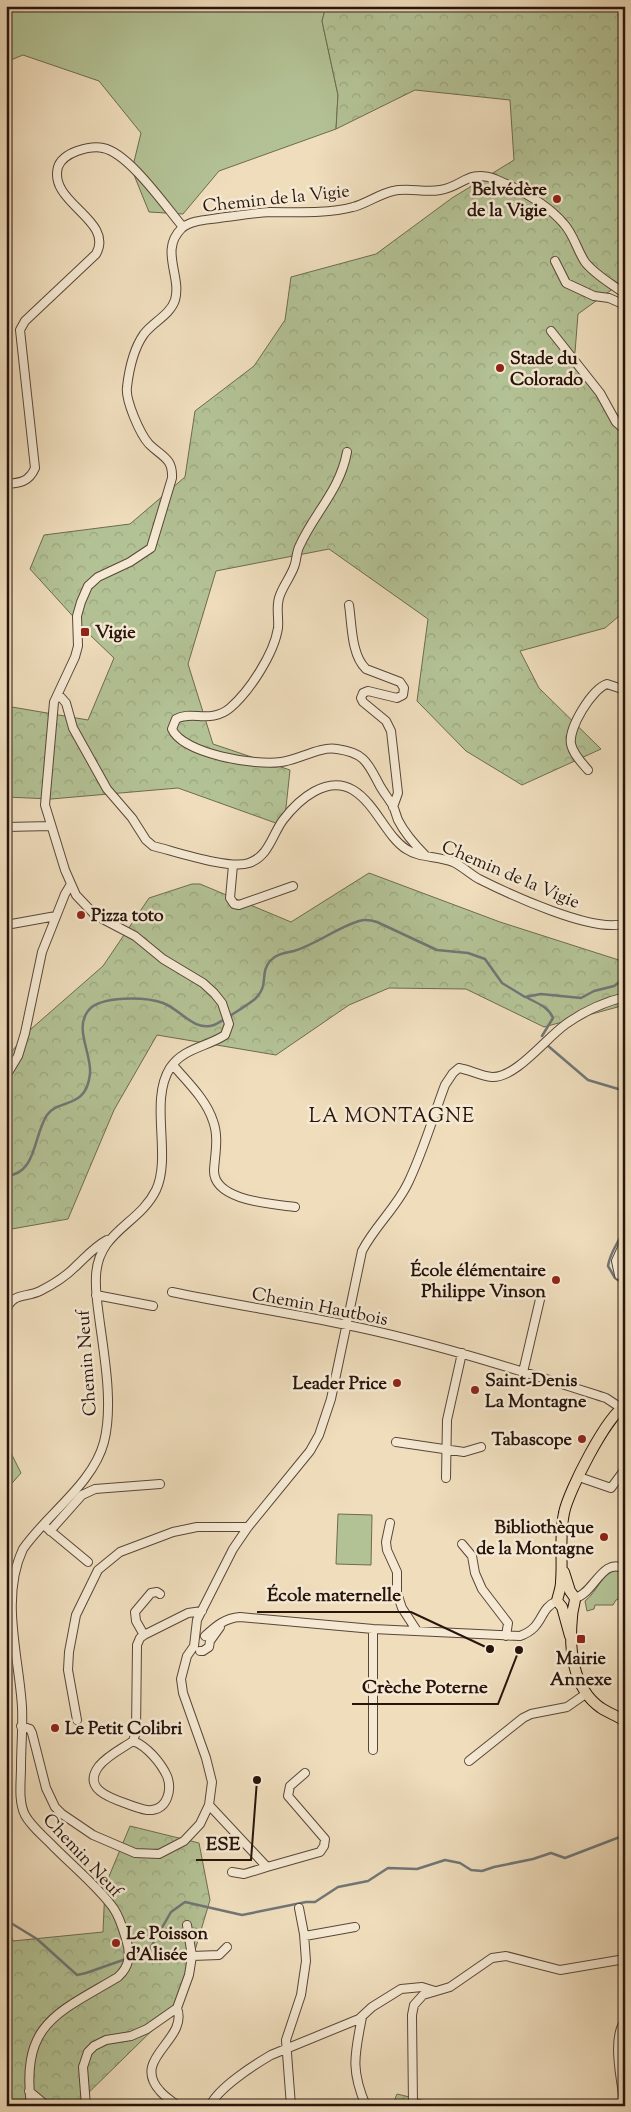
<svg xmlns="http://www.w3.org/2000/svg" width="631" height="2112" viewBox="0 0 631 2112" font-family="'Sorts Mill Goudy',serif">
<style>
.grass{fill:#b3c295;stroke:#6d6b50}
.forest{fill:url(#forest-crowns);stroke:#6d6b50}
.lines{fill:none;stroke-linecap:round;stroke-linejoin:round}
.stream{stroke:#707676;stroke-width:2.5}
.minor-casing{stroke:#594638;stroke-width:10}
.major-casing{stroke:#27140c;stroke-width:12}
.minor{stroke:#f5e9d3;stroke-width:8}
.major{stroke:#efddbc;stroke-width:10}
.poi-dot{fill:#8f2418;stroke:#f5e9d3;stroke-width:2}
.labels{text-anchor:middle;stroke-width:5;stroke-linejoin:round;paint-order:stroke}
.poi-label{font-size:18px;font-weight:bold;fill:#27140c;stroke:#f5e9d3;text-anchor:start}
.street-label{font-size:18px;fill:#27140c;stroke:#f5e9d3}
.quarter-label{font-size:20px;letter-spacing:1px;fill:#27140c;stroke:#f5e9d3}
.leader{fill:none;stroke:#27140c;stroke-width:2}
.callout-dot{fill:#27140c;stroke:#f5e9d3;stroke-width:2}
.callout-label{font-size:19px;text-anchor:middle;font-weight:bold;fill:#27140c;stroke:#f5e9d3;stroke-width:5;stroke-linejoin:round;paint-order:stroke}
</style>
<defs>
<pattern id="forest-crowns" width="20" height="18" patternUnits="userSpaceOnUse" patternTransform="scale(1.25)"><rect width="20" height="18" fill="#b3c295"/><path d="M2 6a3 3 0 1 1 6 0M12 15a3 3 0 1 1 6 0" fill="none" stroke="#9aa67f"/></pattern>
</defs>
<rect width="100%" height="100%" fill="#efddbc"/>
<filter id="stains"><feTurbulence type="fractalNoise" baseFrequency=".004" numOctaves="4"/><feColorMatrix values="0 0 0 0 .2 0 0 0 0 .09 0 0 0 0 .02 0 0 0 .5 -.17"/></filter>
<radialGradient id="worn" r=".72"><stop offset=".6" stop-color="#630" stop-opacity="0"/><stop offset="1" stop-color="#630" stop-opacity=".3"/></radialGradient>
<path class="grass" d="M6 6H326L322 21 338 95 336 129 219 171 183 214 149 212 132 170 141 133 99 81 23 55 6 62Z
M338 1514 372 1515 371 1565 336 1564Z
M617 1569 625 1572V1596L616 1600 613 1605H595L594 1609 587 1611 585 1601C597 1592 602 1573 617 1569Z"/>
<path class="forest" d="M326 6H625V280L578 314 574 365 625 423V611L605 628 520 651 539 688 601 749 522 785 466 751 417 701 428 619 329 549 216 571 188 664 213 744 290 770 284 826 178 788 51 799 6 797V706L88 720 114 658 90 635 30 569 44 535 130 524 185 477 195 411 254 366 285 320 291 277 376 254 452 198 514 160 510 100 415 90 336 129 338 95 322 21Z
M369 873 500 922 625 962V1005L544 1027 466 989 389 988 349 1005 276 1055 157 1035 114 1110 68 1219 6 1230V1058L31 1029 103 966 149 898 192 884H200L291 922Z
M6 1443 21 1473 6 1490Z
M130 1826 199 1843 210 1900 179 2004 75 2106H6V1919L13 1941 103 1932 105 1886Z
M397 2094 447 2106H392Z"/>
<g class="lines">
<path class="stream" d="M625 35V43
M526 997C536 1003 548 1006 553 1018L542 1036
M547 1045 588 1080 625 1091
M625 1117 622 1136 625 1141
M6 1176C37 1174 33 1136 47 1115 59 1098 86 1110 90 1074 92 1054 74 1029 88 1011 100 995 146 997 163 1003 180 1009 194 1032 214 1025 221 1022 249 1004 255 999 259 995 262 990 263 986 265 977 263 969 270 961 276 954 285 953 294 951 317 944 336 928 359 921 365 919 371 920 377 922L437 950 468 953 485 959 502 983 525 997 541 994 581 998 594 991 614 986 625 978
M625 1227C620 1241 610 1251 608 1266L615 1278 625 1285
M6 1920 37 1939 77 1975 86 1973 123 1960
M148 1952 171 1912 185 1902 242 1915 306 1902H315L338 1887 368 1881 388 1868 417 1869 445 1860 460 1863 471 1870 482 1871 494 1867 533 1859 551 1853 565 1858 625 1835"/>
<defs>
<path id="minor" d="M555 261 566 283 594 296 609 298 625 305
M551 331 600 393 616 422 625 430
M347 452C340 490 315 512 300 545 296 552 297 560 294 567 290 578 282 587 279 598 276 608 279 618 278 628 274 654 249 692 230 708 211 724 191 710 176 719L172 729C183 754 256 766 281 762 299 760 319 746 337 749 366 753 368 764 380 786 384 793 389 799 393 806 395 810 396 815 398 820 405 834 415 845 426 856
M6 484C20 483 29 482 35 468L20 330 25 321 96 254C115 220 48 203 58 167 61 158 69 154 77 151 86 148 94 146 103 148 129 153 166 207 183 227
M349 605C352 624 351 655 366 669L400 682 404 688 403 695 397 698 368 691 363 693 361 698 363 702 386 721 391 731 398 793 393 807
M58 694 66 703 73 728 107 789 132 818 146 840 153 846C174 851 229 870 249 863 269 856 272 835 283 820 299 799 327 775 353 790 376 804 386 836 406 849 419 858 438 856 453 862 462 866 470 874 479 879 507 893 596 935 625 923
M588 770C582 763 573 754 571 744 568 728 592 689 607 684L625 690
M6 827 51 826
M233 865 230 898 234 904 239 905 293 886
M6 925 56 916
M173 1065C187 1082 206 1099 213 1121 219 1137 215 1154 214 1170 213 1201 273 1204 295 1207
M6 1076 18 1056 25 1033 42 952 65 894 71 884
M619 1275 616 1261 625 1241
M172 1292C230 1304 289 1313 347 1325 435 1343 521 1371 606 1398L621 1408
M96 1295 153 1306
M6 1311C12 1292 26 1298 40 1291 52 1285 66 1276 75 1267 86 1257 94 1247 107 1240
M523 1372 541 1295
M396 1442 464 1452 481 1447
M579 1477 611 1488 625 1469
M446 1478 447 1420 462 1353
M390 1523 386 1542 387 1550 397 1572V1593L402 1608 417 1631
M47 1528 88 1562
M50 1531 82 1495 95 1489 160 1484
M462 1544 472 1556 475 1573 482 1589 508 1623 506 1636
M575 1598C594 1594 602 1556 625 1569
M144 1635 136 1621 135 1612 151 1593 157 1592 160 1594
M205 1636C216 1626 225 1618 240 1617L373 1629 520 1636C545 1627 538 1609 557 1601
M200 1651H203L209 1647 210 1641 220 1627
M77 1720 68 1670 69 1652 76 1615 98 1570 120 1552 173 1532 197 1527H248
M21 1726 30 1729 32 1733 46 1788 55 1807 62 1814 93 1835 135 1853 159 1854 184 1841 200 1824 209 1805 212 1782 206 1758 183 1693 181 1679 187 1656 194 1646 197 1620 233 1549 248 1527 310 1451 319 1435 331 1399 362 1251C375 1226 396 1208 408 1183 423 1152 433 1117 445 1085L453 1073 459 1068C470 1070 481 1076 492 1077 516 1078 546 1038 566 1024 583 1012 604 1002 625 997
M133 1741C123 1748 108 1755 99 1766 81 1790 113 1799 130 1805 136 1807 145 1811 152 1810 168 1808 172 1789 167 1776 161 1763 147 1746 133 1741L136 1732 137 1645 140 1638 144 1635 188 1613 202 1611
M373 1750V1629
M469 1761 523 1718 531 1714 567 1707 587 1693
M209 1805 267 1867 320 1852 324 1846 325 1839 288 1796 290 1786 305 1773
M232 1872 244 1874 267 1867
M305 1936 355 1927
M192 1956 219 1955 227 1947
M177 2008C189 2040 130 2058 160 2091 165 2097 172 2101 178 2106
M362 2017C355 2054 350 2069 366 2106
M29 2091 47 2106
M31 2106C21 2023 56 2014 118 1977 130 1966 131 1954 126 1939 123 1929 120 1918 114 1909 100 1888 68 1862 50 1843 41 1834 31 1826 25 1815 18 1801 21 1782 21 1767 21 1747 23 1727 22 1707 19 1656 0 1598 23 1549 47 1514 93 1484 104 1442 113 1407 105 1360 100 1324 98 1308 95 1292 96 1276 98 1231 139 1225 156 1190 172 1156 149 1101 170 1068 183 1048 207 1047 225 1035L229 1024 222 1003 214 993 203 983 163 959 135 936 95 915 76 895 65 870 45 805 54 702 75 657 78 646 77 616 81 602 88 586 98 577 130 562 151 548 172 478C173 458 162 457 149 444 140 434 125 400 127 387 129 370 134 348 144 334 153 322 170 315 175 300 182 276 159 250 182 228 192 220 207 220 219 218 236 216 253 213 270 212 297 212 327 214 353 207 366 204 379 194 393 191 408 187 424 193 440 190 462 187 468 169 495 179 519 189 548 205 564 224 574 235 577 250 585 262 595 275 612 284 625 294
M86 2106 83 2067 88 2052 94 2046 106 2040 131 2036 147 2029 177 2008 189 1975 192 1956 187 1925
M210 2106C218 2088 254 2065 271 2055L359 2019 372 2007 401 1989 422 1987 435 1991
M291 2106 286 2040 301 1995 306 1961 304 1934 299 1908
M413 2106 412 2015 414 2005 423 1995 450 1987 492 1958 506 1956 560 1970 625 1959
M625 2106C622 2084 611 2038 625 2021"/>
<path id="major" d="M564 1572 570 1591 575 1598C575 1604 572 1610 572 1617 569 1648 572 1688 601 1708 609 1713 617 1716 625 1721
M570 1636 562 1607 557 1601C558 1595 561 1589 561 1582 563 1559 559 1536 564 1513 568 1492 607 1415 625 1406"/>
</defs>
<use href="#minor" class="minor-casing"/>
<use href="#major" class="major-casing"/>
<use href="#minor" class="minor"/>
<use href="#major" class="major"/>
</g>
<g class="poi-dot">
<circle cx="557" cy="199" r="5"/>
<circle cx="500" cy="368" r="5"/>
<rect x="80" y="627" width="10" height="10" rx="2.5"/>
<circle cx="81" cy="915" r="5"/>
<circle cx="556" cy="1280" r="5"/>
<circle cx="397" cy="1383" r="5"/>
<circle cx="475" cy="1390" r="5"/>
<circle cx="582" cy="1439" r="5"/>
<circle cx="604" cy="1537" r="5"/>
<rect x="576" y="1634" width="10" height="10" rx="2.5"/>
<circle cx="55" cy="1728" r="5"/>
<circle cx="116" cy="1943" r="5"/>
</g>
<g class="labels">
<g class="poi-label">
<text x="547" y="195" text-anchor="end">Belvédère<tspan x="547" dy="21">de la Vigie</tspan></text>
<text x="510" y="364">Stade du<tspan x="510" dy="21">Colorado</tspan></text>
<text x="95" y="638">Vigie</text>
<text x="91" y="921">Pizza toto</text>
<text x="546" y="1276" text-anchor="end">École élémentaire<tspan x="546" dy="21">Philippe Vinson</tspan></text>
<text x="485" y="1386">Saint-Denis<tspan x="485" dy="21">La Montagne</tspan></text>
<text x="387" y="1389" text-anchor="end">Leader Price</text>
<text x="572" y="1445" text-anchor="end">Tabascope</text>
<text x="594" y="1533" text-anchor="end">Bibliothèque<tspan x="594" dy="21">de la Montagne</tspan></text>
<text x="581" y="1664" text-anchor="middle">Mairie<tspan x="581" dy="21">Annexe</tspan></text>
<text x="65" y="1734">Le Petit Colibri</text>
<text x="126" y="1939">Le Poisson<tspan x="126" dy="21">d'Alisée</tspan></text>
</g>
<g class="street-label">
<text transform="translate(276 198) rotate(-6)" y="6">Chemin de la Vigie</text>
<text transform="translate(511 874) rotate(23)" y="6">Chemin de la Vigie</text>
<text transform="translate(320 1306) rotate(11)" y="6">Chemin Hautbois</text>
<text transform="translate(86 1363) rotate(-94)" y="6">Chemin Neuf</text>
<text transform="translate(83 1855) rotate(47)" y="6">Chemin Neuf</text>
</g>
<g class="quarter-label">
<text x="392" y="1122">LA MONTAGNE</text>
</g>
</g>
<path class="leader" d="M490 1649L411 1612H257M519 1650L498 1704H352M257 1780L251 1860H196"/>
<g class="callout-dot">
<circle cx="490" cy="1649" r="5"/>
<circle cx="519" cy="1650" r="5"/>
<circle cx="257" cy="1780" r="5"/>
</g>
<g class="callout-label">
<text x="334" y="1601">École maternelle</text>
<text x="425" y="1693">Crèche Poterne</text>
<text x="223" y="1850">ESE</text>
</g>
<rect width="631" height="2112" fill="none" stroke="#efddbc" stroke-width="25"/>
<rect x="8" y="8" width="616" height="2097" fill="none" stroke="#27140c" stroke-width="2.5"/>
<rect x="12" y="12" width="606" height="2087" fill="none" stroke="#27140c"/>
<rect width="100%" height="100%" filter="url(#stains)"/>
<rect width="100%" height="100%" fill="url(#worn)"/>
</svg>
